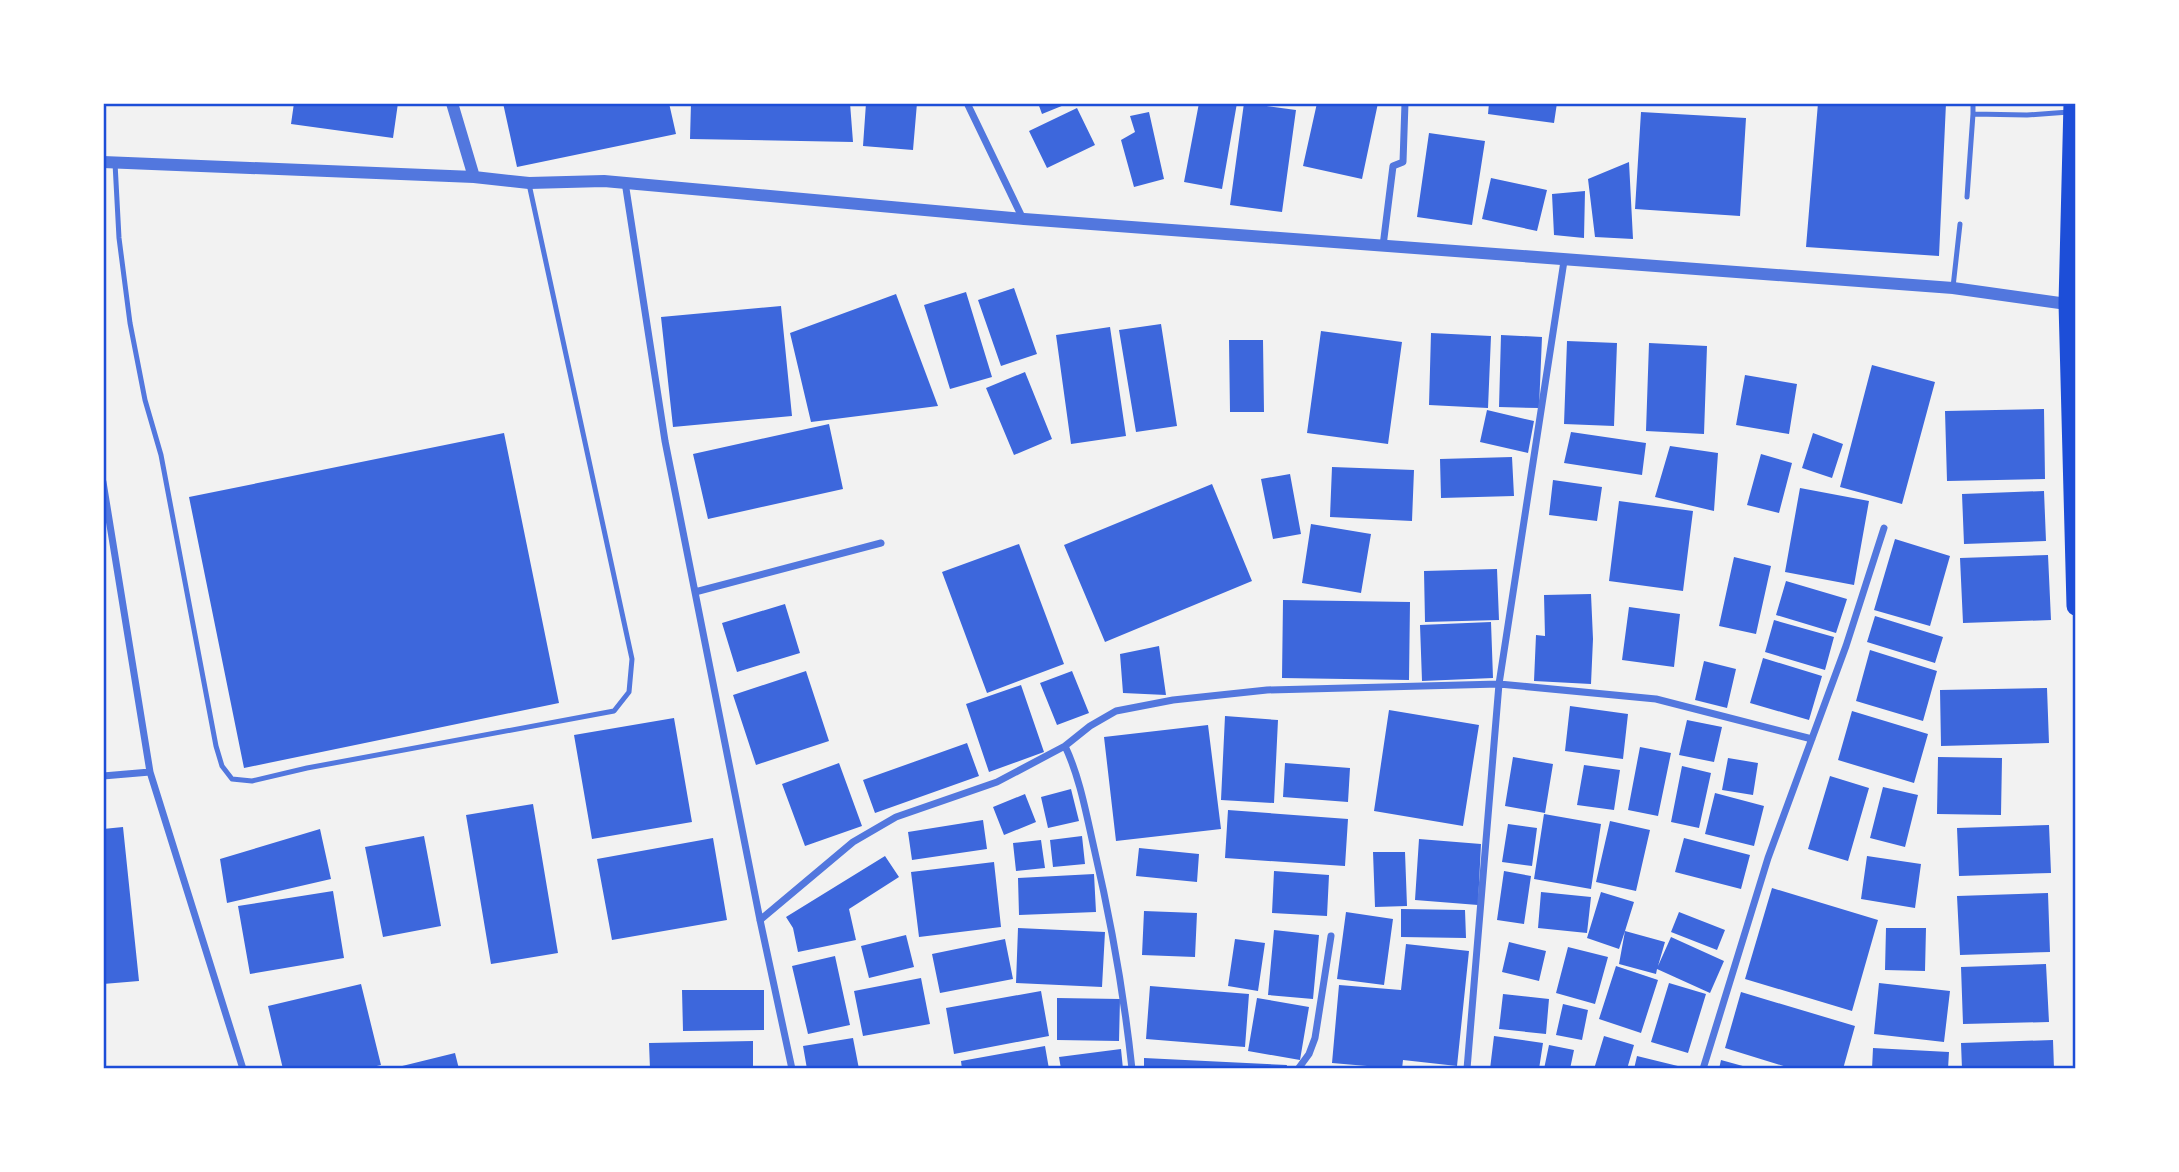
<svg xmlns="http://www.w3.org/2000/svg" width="2179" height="1172" viewBox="0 0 2179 1172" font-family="'Titillium Web',sans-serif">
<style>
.building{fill:#3d67dc}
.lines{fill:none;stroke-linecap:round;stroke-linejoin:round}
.service{stroke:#5277de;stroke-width:5}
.minor{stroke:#5277de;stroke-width:7}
.tertiary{stroke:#5277de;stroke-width:12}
.trunk{stroke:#1d4ed8;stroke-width:19}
.neatline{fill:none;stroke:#1d4ed8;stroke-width:2.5}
</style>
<rect width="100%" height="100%" fill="#f2f2f2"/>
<path class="building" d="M294 103H398L393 138 291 124Z
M503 103H669L676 134 517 167Z
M691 103H850L853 142 690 139Z
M866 103H917L913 150 863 146Z
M1038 103H1069L1042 114Z
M1199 103H1237L1222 189 1184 182Z
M1244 103 1296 110 1282 212 1230 205Z
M1317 103H1378L1362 179 1303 166Z
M1489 103H1557L1554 123 1488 114Z
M1818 103H1946L1939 256 1806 247Z
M1077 108 1095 145 1047 168 1029 131Z
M1149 112 1164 179 1134 187 1121 140 1135 132 1130 116Z
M1641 112 1746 118 1740 216 1635 209Z
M1429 133 1485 141 1472 225 1417 217Z
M1629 162 1633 239 1595 237 1588 179Z
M1491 178 1547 190 1537 231 1482 219Z
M1585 191 1584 238 1554 235 1552 194Z
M1014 288 1037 354 1001 366 978 300Z
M966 292 992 377 950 389 924 305Z
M896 294 938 406 811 422 790 333Z
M781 306 792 416 673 427 661 317Z
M1161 324 1177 426 1136 432 1119 330Z
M1110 327 1126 436 1071 444 1056 335Z
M1321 331 1402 342 1388 444 1307 433Z
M1431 333 1491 336 1488 408 1429 405Z
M1501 335 1542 337 1539 408 1499 407Z
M1229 340H1263L1264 412H1230Z
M1567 341 1617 343 1614 426 1564 424Z
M1649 343 1707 346 1704 434 1646 431Z
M1872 365 1935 382 1902 504 1840 487Z
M1025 372 1052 439 1014 455 986 388Z
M1745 375 1797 384 1789 434 1736 425Z
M2044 409 2045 479 1947 481 1945 411Z
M1487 410 1534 421 1528 453 1480 442Z
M829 424 843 489 708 519 693 454Z
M1571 432 1646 443 1642 475 1564 463Z
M504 433 559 703 244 768 189 497Z
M1813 433 1843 444 1832 478 1802 468Z
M1670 446 1718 453 1714 511 1655 497Z
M1761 454 1792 463 1779 513 1747 505Z
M1512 457 1514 496 1441 498 1440 459Z
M1332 467 1414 470 1412 521 1330 517Z
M1290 474 1301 534 1273 539 1261 479Z
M1553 480 1602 487 1597 521 1549 515Z
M1212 484 1252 581 1105 642 1064 545Z
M1800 488 1869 501 1854 585 1785 572Z
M2044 491 2046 541 1964 544 1962 494Z
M1619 501 1693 511 1683 591 1609 581Z
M1311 524 1371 534 1361 593 1302 583Z
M1895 539 1950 556 1930 626 1874 610Z
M1019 544 1064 664 987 693 942 572Z
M2048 555 2051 620 1963 623 1960 558Z
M1734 557 1771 566 1756 634 1719 626Z
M1497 569 1499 620 1425 622 1424 571Z
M1786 581 1847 599 1836 633 1776 615Z
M1591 594 1593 639 1591 684 1534 681 1536 635 1545 636 1544 595Z
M1283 600 1410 602 1409 680 1282 678Z
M785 604 800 653 737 672 722 623Z
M1629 607 1680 614 1674 667 1622 660Z
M1875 616 1943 637 1935 663 1867 642Z
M1774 620 1834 637 1825 670 1765 652Z
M1491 622 1493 678 1422 681 1420 625Z
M1159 646 1166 695 1123 693 1120 654Z
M1870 650 1937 671 1923 721 1856 701Z
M1763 658 1822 676 1809 720 1750 703Z
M1704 661 1736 669 1727 708 1695 700Z
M806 671 829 741 756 765 733 695Z
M1072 671 1089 713 1057 725 1040 683Z
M1021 685 1044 752 989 772 966 704Z
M2047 688 2049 743 1941 746 1940 690Z
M1570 706 1628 714 1623 759 1565 751Z
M1389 710 1479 725 1463 826 1374 811Z
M1852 711 1928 734 1914 783 1838 760Z
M1225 716 1278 720 1274 803 1221 800Z
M674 718 692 822 592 839 574 735Z
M1687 720 1722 727 1714 762 1679 755Z
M1208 725 1221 829 1116 841 1104 737Z
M967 743 979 776 875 813 863 780Z
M1640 747 1671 753 1658 816 1628 810Z
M1513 757 1553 764 1545 813 1505 806Z
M1938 757 2002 758 2001 815 1937 814Z
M1728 758 1758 763 1753 795 1722 790Z
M839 763 862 826 805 846 782 784Z
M1285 763 1350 768 1348 802 1283 797Z
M1584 765 1620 770 1614 810 1577 805Z
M1682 766 1711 773 1699 828 1671 822Z
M1830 776 1869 788 1848 861 1808 849Z
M1883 787 1918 795 1905 847 1870 838Z
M1071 789 1079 821 1048 828 1041 797Z
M1715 793 1764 806 1754 846 1705 834Z
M1025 794 1036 822 1004 835 993 807Z
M533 804 558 953 491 964 466 815Z
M1228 810 1348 819 1345 866 1225 858Z
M1544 814 1601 824 1591 889 1534 879Z
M983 820 987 849 912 860 908 832Z
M1610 821 1650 830 1636 891 1596 882Z
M1508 824 1537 828 1532 866 1502 862Z
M2049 825 2051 873 1959 876 1957 828Z
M123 827 139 981 103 984V829Z
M320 829 331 879 227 903 220 859Z
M424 836 441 926 383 937 365 847Z
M1082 836 1085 864 1053 867 1050 840Z
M713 838 727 920 612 940 597 859Z
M1684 838 1750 855 1741 889 1675 872Z
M1419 839 1481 844 1478 905 1415 900Z
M1041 840 1045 868 1016 871 1013 843Z
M1139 848 1199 854 1197 882 1136 876Z
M1373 852H1405L1407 906 1375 907Z
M885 856 899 877 849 909 856 940 798 952 793 928 786 917Z
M1867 856 1921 864 1915 908 1861 899Z
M994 862 1001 927 919 937 911 872Z
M1274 871 1329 875 1327 916 1272 913Z
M1504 871 1531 876 1524 924 1497 920Z
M1094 874 1096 912 1019 915 1018 878Z
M1772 888 1878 920 1852 1011 1745 979Z
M333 891 344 958 250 974 238 906Z
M1541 892 1591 897 1587 933 1538 928Z
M1601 892 1634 902 1625 931 1665 942 1658 966 1671 937 1724 961 1710 993 1657 969 1656 974 1619 964 1625 931 1619 949 1587 938Z
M2048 893 2050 952 1960 955 1957 896Z
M1401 909 1465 910 1466 938 1401 937Z
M1144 911 1197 913 1195 957 1142 955Z
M1346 912 1393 919 1384 985 1337 979Z
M1679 912 1725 930 1717 950 1671 932Z
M1018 928 1105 932 1102 987 1016 983Z
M1886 928H1926L1925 971 1885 970Z
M1274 930 1319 935 1313 999 1268 995Z
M906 935 914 967 869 978 861 946Z
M1005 939 1013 979 940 993 932 954Z
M1235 939 1265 943 1258 991 1228 986Z
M1509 942 1546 951 1539 981 1502 972Z
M1406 944 1469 951 1457 1066 1403 1060 1402 1069 1332 1063 1339 985 1401 990Z
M1568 947 1608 957 1595 1004 1556 993Z
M835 956 850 1025 808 1034 792 966Z
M2046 964 2049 1022 1963 1024 1961 967Z
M1616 966 1658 980 1641 1033 1599 1019Z
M921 978 930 1024 863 1036 854 991Z
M1669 983 1706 994 1688 1053 1651 1042Z
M1879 983 1950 991 1944 1042 1874 1034Z
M361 984 381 1065 364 1069H283L268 1006Z
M1150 986 1249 994 1245 1047 1146 1039Z
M682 990H764V1030L683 1031Z
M1041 991 1049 1036 954 1054 946 1008Z
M1741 992 1855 1026 1843 1069H1793L1725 1048Z
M1503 994 1549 999 1546 1034 1499 1029Z
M1057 998 1120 999 1119 1041 1057 1040Z
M1257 998 1309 1007 1300 1060 1248 1051Z
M1563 1004 1588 1010 1582 1040 1556 1035Z
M1494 1036 1543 1043 1539 1069H1490Z
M1604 1036 1634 1045 1627 1069H1594Z
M853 1038 859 1069H807L803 1046Z
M2053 1040 2054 1069H1962L1961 1043Z
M753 1041V1069H650L649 1043Z
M1549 1045 1574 1050 1570 1069H1544Z
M1045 1046 1049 1069H962L961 1061Z
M1873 1048 1949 1052 1948 1069H1872Z
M1121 1049 1123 1069H1061L1059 1057Z
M455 1053 459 1069H394V1068Z
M1637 1056 1686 1068V1069H1634Z
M1144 1058 1287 1065 1286 1069H1144Z
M1721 1060 1750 1068 1749 1069H1719Z"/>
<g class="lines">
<path class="service" d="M1973 103V114L2027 115 2069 112
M115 163 119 238 130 323 145 400 161 455 216 746 222 766 232 779 252 781 307 768 614 711 629 692 632 659 529 184
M1967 197 1973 114
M1953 287 1960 224"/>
<path class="minor" d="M967 103 1023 219
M625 182 665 441 760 920 792 1069
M1383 246 1393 166 1403 162 1405 103
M103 482 150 772 243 1069
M695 592 881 543
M103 776 150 772
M760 920 853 842 896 817 997 782 1065 746
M1132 1069C1124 994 1111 921 1094 848 1086 813 1080 778 1065 746L1090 726 1116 711 1173 700 1267 690 1499 684 1656 699 1812 739
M1298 1069 1309 1054 1315 1038 1331 936
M1467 1069 1499 684 1564 261
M1703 1069 1768 858 1846 646 1884 528"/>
<path class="tertiary" d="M452 103 474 177
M103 162 474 177 529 183 604 181 1024 219 1953 288 2074 305"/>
<path class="trunk" d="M2073 103 2068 303 2076 606"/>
</g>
<rect width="2179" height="1172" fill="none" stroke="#ffffff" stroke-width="210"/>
<rect x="105" y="105" width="1969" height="962" class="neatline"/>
</svg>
